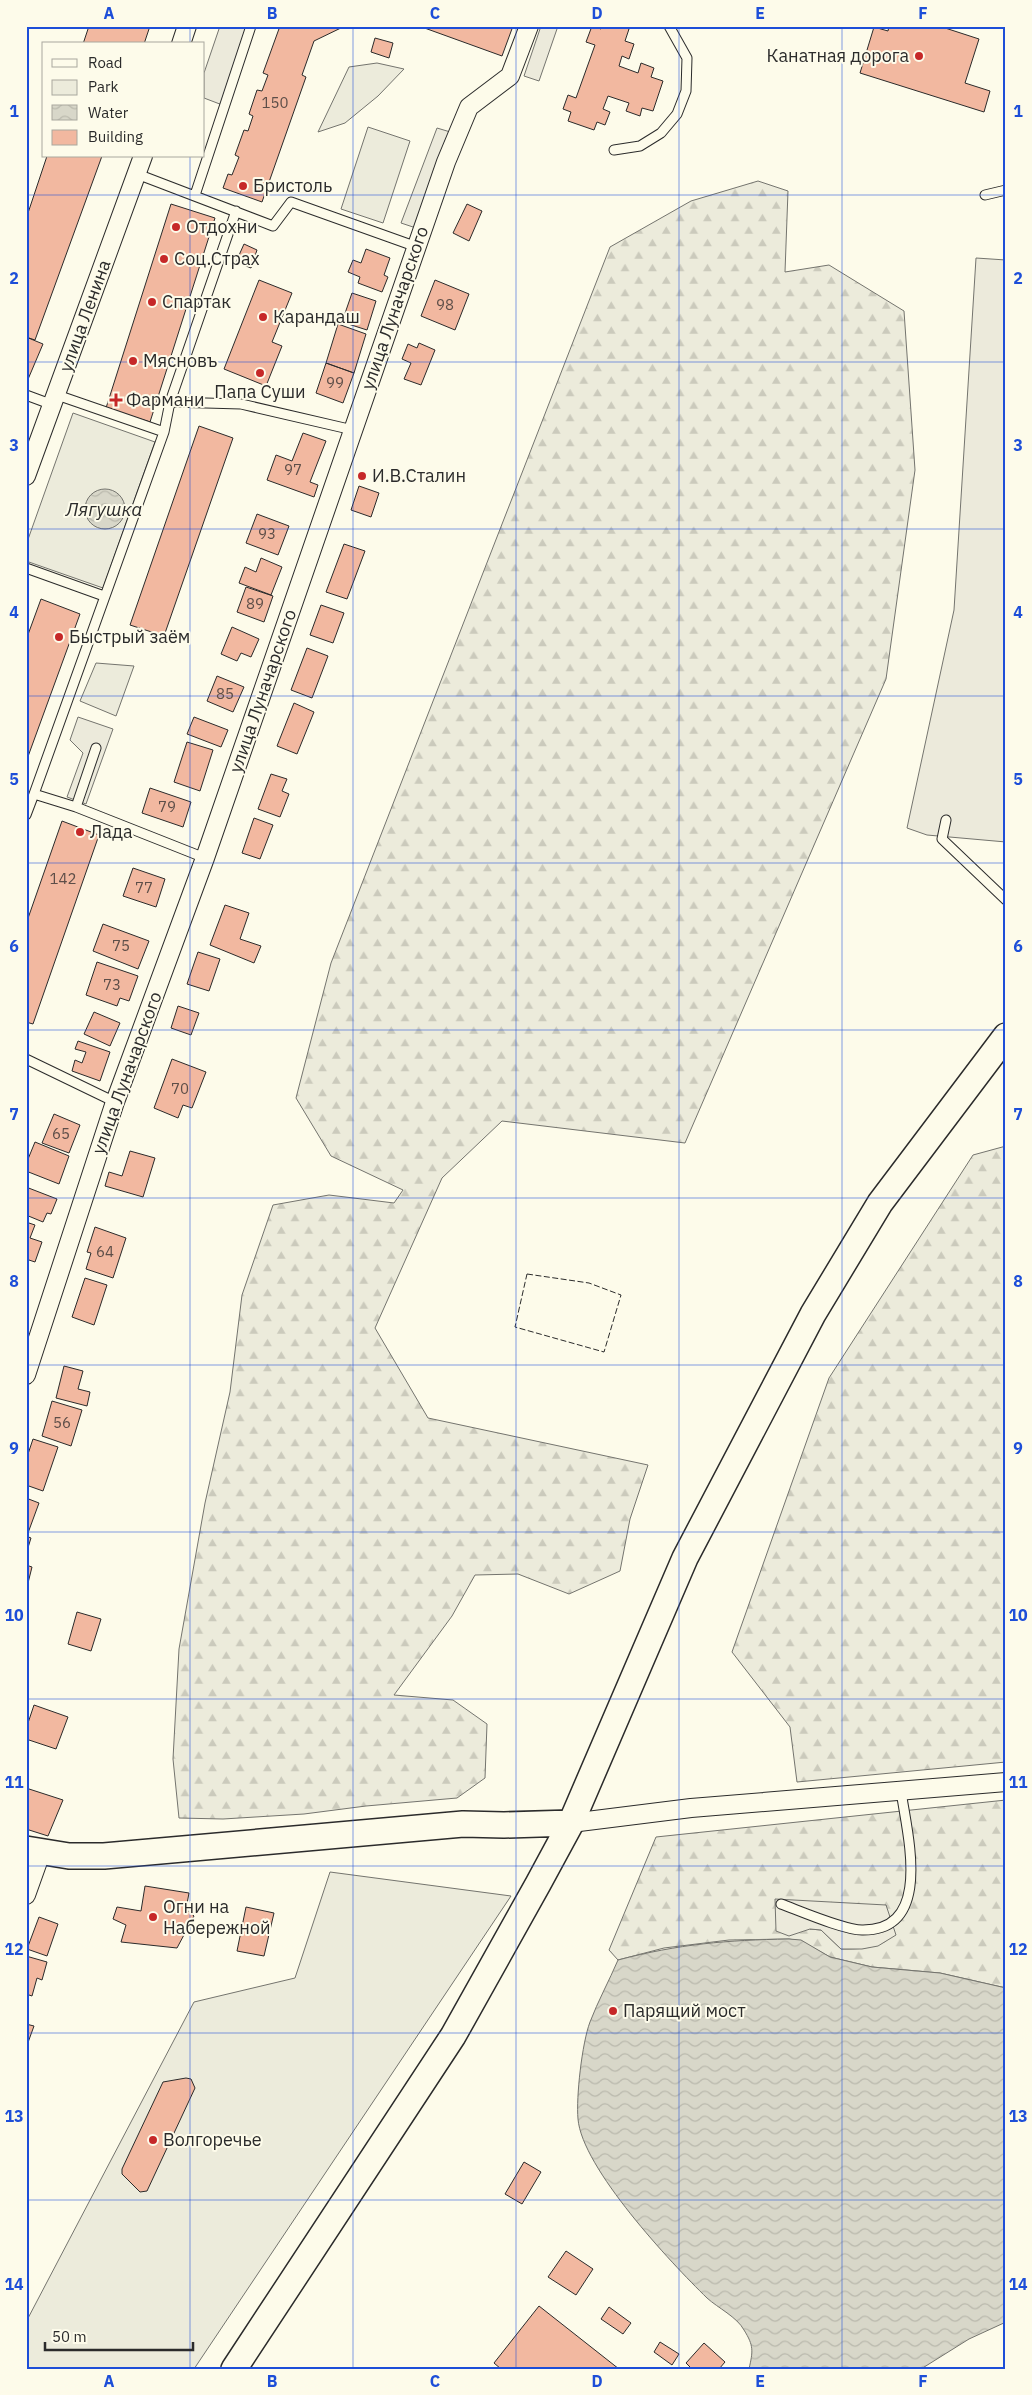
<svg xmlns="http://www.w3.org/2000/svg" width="1032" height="2395" viewBox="0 0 1032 2395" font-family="'IBM Plex Sans',sans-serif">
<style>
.forest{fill:url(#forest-firs);stroke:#74746e;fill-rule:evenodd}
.park{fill:#ecebdb;stroke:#74746e}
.parking{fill:#eceadb;stroke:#74746e}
.water{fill:url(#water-waves);stroke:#74746e}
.building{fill:#f2b8a0;stroke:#2b2b2b}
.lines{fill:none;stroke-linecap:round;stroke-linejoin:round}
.lane-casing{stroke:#2b2b2b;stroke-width:11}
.street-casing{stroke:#2b2b2b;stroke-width:20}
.secondary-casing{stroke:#2b2b2b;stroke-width:28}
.lane{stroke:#fdfbea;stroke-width:9}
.street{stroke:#fdfbea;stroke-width:18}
.secondary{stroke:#fdfbea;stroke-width:25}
.fence{stroke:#2b2b2b;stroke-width:1;stroke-dasharray:6 2.5;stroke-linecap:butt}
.grid{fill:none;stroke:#1d4ed8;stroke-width:1;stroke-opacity:0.55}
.poi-dot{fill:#c62828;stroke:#fdfbea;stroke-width:2}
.labels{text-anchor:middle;stroke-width:4;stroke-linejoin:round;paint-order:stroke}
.number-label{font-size:15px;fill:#5d4e48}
.poi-label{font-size:18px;fill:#2b2b2b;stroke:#fdfbea;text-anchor:start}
.street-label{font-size:18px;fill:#2b2b2b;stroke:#fdfbea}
.water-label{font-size:19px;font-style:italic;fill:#2b2b2b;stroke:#fdfbea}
.neatline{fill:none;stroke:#1d4ed8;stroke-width:2}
.grid-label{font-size:16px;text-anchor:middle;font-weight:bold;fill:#1d4ed8}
</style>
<defs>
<pattern id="forest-firs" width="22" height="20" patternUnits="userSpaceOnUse" patternTransform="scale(1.25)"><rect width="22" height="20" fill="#ecebdb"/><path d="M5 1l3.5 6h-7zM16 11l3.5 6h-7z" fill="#cbcabc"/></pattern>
<pattern id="water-waves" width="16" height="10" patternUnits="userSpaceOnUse" patternTransform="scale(1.25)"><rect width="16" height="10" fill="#d8d7c9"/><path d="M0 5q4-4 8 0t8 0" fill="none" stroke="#bab9ad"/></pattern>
</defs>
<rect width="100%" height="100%" fill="#fdfbea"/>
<path class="forest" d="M758 181 788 191 785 272 829 265 904 311 915 470 886 679 685 1143 502 1121 442 1178 375 1328 428 1418 648 1465 630 1519 620 1571 569 1594 518 1574 475 1575 452 1616 394 1695 453 1700 487 1724 485 1778 457 1798 366 1806 304 1814 223 1819 179 1818 173 1759 179 1649 205 1503 230 1392 242 1295 273 1205 329 1195 394 1203 403 1190 331 1156 296 1098 331 963 610 247 691 201Z
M1006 1146V1762L797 1782 790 1727 732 1652 829 1378 973 1155Z
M1006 1800V1988L940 1973 872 1967 830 1957 801 1941 789 1939 729 1940 664 1948 618 1960 609 1950 656 1837ZM886 1905V1941C871 1949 857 1949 841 1949L821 1930 810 1929Z"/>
<path class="park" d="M377 63 404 69 378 96 345 123 318 132 349 67Z
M368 127 410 141 383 223 341 209Z
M73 413 155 442 103 588 26 561V545Z
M96 663 134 666 116 716 80 701Z
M330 1872 511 1896 194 2369H26V2322L194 2002 295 1978Z"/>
<path class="parking" d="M220 26H251L225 106 204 98V73Z
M541 26H558L539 81 524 76Z
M437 128 457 134 422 230 401 223Z
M976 258 1006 260V842L927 835 907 828 954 610Z
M78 717 113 729 86 804 67 797 83 753 70 740Z
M775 1899 886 1905 896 1935 878 1946 862 1949H841L821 1930 810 1929 789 1936 776 1931Z"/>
<path class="water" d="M85 509a20 20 0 1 1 40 0a20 20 0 1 1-40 0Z
M789 1939 801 1940 830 1957 872 1967 940 1973 1006 1988V2322L969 2339 921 2369H749C753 2351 754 2346 744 2330 737 2317 718 2308 707 2298 671 2263 582 2168 578 2119 576 2097 582 2043 590 2022 598 2001 609 1981 618 1960 679 1944 727 1940 789 1939Z"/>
<path class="building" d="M89 26H150L144 44H83Z
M280 26H345L314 41 302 75 306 77 262 202 223 188 228 174 232 175 239 157 235 155 244 130 248 131 253 116 249 114 257 90 262 91 268 75 263 73Z
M419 26H513L502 56Z
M592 26 601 29 602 26H621L629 29 625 41 634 44 629 59 622 56 619 66 638 73 641 63 654 68 651 77 663 81 653 111 642 108 640 116 626 111 629 103 608 96 603 109 610 112 605 125 597 122 594 130 568 121 571 112 563 109 568 95 576 98 595 45 586 42Z
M889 26H939L979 39 965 83 990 91 984 112 860 73 874 27 888 31Z
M375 38 393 43 389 58 371 52Z
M47 156H102L35 340 26 337V219Z
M171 204 215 218 150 422 106 408Z
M467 204 482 211 469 241 453 233Z
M244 244 257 250 251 268 236 262Z
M366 249 390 258 384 275 388 277 382 292 358 283 360 277 348 272 353 260 361 263Z
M259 280 292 293 272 342 282 346 266 386 224 369Z
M435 280 469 294 455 330 421 316Z
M352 293 376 301 367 330 342 322Z
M338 324 366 334 354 373 326 363Z
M26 337 43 344 26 384Z
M419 343 435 350 421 385 404 379 411 363 402 359 408 344 417 348Z
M326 363 354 373 343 403 316 393Z
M199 426 233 438 164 636 130 625Z
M303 433 326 441 310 482 318 485 314 497 267 480 276 455 292 461Z
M359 486 379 493 371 517 351 510Z
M257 514 289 526 278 555 246 543Z
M344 544 365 551 347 599 326 592Z
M261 558 282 567 271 595 239 583 245 567 256 572Z
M246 587 273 596 264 622 237 612Z
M41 599 80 614 26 762V640Z
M321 605 344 613 333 643 310 635Z
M232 627 259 639 251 657 241 653 237 661 221 654Z
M307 648 328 656 312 698 291 690Z
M217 676 244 687 233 712 207 701Z
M294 703 314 712 297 754 277 746Z
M194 717 228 730 221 747 187 734Z
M187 742 213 750 200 791 174 782Z
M271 774 287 779 282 791 289 794 280 817 258 809Z
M150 788 191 802 183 827 142 813Z
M254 818 273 825 260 859 242 853Z
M62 821 99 835 33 1024 26 1022V924Z
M133 868 165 879 156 907 123 896Z
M225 905 249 913 240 939 261 946 254 963 210 945Z
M103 924 149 941 138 969 93 951Z
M198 952 220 959 209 991 187 984Z
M97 962 138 976 129 1001 120 998 117 1006 86 995Z
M178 1006 199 1013 191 1035 171 1028Z
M94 1012 120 1023 110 1046 84 1034Z
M78 1041 110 1052 100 1081 72 1071 75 1060 82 1063 86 1052 75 1049Z
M172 1059 206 1072 192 1108 183 1105 178 1118 154 1108Z
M54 1114 80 1125 69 1153 42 1143Z
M35 1142 69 1156 59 1184 26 1171V1164Z
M130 1151 155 1158 143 1197 105 1186 109 1172 122 1176Z
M26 1187 57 1199 51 1214 47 1213 43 1222 26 1215Z
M26 1222 35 1225 30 1238 42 1242 35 1262 26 1259Z
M95 1227 126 1238 113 1278 86 1269 91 1253 87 1252Z
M85 1278 107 1285 94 1325 72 1317Z
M64 1366 83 1371 78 1389 90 1392 87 1406 56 1398Z
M52 1401 82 1410 71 1446 42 1436Z
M33 1439 58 1447 43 1491 26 1485V1460Z
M26 1498 39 1503 28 1533 26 1532Z
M26 1536 31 1538 26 1554Z
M26 1565 32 1567 28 1583H26Z
M77 1612 101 1619 91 1651 68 1644Z
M34 1705 68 1717 56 1749 26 1739V1729Z
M26 1788 63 1800 48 1836 26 1829Z
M145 1886 189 1893 186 1909 194 1916 177 1948 121 1942 126 1925 113 1919 117 1907 141 1911Z
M246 1907 274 1913 264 1956 237 1951Z
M39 1917 58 1924 47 1956 27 1949Z
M26 1956 47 1962 42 1980 37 1978 32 1996 26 1994Z
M26 2024 34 2026 26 2048Z
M186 2078 191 2079 195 2088 147 2191 140 2192 122 2174V2169L163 2082Z
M524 2162 541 2172 522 2204 505 2194Z
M566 2251 593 2269 576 2295 548 2277Z
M539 2306 619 2369H501L494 2363Z
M609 2307 631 2323 623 2334 601 2319Z
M660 2342 679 2354 672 2365 654 2352Z
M704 2343 725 2362 719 2369H692L686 2363Z"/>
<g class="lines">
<defs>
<path id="lane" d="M614 150 640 146 661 133 677 114 686 91 687 58 669 26
M137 174 273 226 291 202 417 247
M195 195 251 26
M985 195 1006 190
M26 395 53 405
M57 395 164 432 170 402 236 211
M170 402 241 404 353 430
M26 568 104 596
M96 748 76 807 205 858
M34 794 164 432
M26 815 34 794 76 807
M946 820 942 839 1006 900
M26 1059 115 1102
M781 1904C800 1911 844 1930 862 1930 934 1931 907 1834 901 1791"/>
<path id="street" d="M181 44 187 26
M26 476 143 156
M26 1375 115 1102 205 858 446 162 469 107 510 76 529 26
M571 1823 691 1808 1006 1782
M26 1895 41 1853"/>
<path id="secondary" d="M26 1849 69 1856H104L463 1824 504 1825 571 1823
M234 2369 453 2036 538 1884 571 1823 685 1558 813 1314 880 1203 1006 1036"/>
</defs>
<use href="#lane" class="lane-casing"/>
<use href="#street" class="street-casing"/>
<use href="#secondary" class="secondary-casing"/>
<use href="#lane" class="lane"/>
<use href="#street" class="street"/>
<use href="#secondary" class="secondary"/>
<path class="fence" d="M527 1274 589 1283 621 1295 604 1352 515 1327Z"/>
</g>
<path class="grid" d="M190 26V44M353 26V2369M516 26V2369M679 26V2369M842 26V2369M190 156V2369M26 195H1006M26 362H1006M26 529H1006M26 696H1006M26 863H1006M26 1030H1006M26 1198H1006M26 1365H1006M26 1532H1006M26 1699H1006M26 1866H1006M26 2033H1006M26 2200H1006"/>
<g class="poi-dot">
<circle cx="919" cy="56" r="5"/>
<circle cx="243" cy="186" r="5"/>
<circle cx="176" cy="227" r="5"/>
<circle cx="164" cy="259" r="5"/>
<circle cx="152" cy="302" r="5"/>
<circle cx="263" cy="317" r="5"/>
<circle cx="133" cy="361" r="5"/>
<circle cx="260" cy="373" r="5"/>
<path d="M113.5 392.5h5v5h5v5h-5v5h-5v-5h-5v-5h5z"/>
<circle cx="362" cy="476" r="5"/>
<circle cx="59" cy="637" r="5"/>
<circle cx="80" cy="832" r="5"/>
<circle cx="153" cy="1917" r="5"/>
<circle cx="613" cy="2011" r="5"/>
<circle cx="153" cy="2140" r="5"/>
</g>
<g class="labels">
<g class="number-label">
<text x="275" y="108">150</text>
<text x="445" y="310">98</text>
<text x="335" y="388">99</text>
<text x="293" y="475">97</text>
<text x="267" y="539">93</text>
<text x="255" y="609">89</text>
<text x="225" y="699">85</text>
<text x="167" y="812">79</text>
<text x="63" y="884">142</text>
<text x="144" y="893">77</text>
<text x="121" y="951">75</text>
<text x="112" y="990">73</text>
<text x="180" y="1094">70</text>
<text x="61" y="1139">65</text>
<text x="105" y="1257">64</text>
<text x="62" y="1428">56</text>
</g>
<g class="poi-label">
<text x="909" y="62" text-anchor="end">Канатная дорога</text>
<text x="253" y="192">Бристоль</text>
<text x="186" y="233">Отдохни</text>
<text x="174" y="265">Соц.Страх</text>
<text x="162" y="308">Спартак</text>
<text x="273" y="323">Карандаш</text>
<text x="143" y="367">Мясновъ</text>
<text x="260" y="398" text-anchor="middle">Папа Суши</text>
<text x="126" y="406">Фармани</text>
<text x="372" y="482">И.В.Сталин</text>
<text x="69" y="643">Быстрый заём</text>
<text x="90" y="838">Лада</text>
<text x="163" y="1913">Огни на<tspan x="163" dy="21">Набережной</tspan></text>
<text x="623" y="2017">Парящий мост</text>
<text x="163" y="2146">Волгоречье</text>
</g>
<g class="street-label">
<text transform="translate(395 308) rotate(-71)" y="6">улица Луначарского</text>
<text transform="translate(85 316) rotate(-70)" y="6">улица Ленина</text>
<text transform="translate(263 691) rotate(-71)" y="6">улица Луначарского</text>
<text transform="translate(127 1073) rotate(-70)" y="6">улица Луначарского</text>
</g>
<g class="water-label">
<text x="104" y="516">Лягушка</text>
</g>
</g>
<rect width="1032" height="2395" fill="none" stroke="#fdfbea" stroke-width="55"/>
<rect x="42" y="42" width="162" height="115" fill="#fdfbea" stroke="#a9a89e"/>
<rect x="52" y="59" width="25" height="8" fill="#fdfbea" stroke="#a9a89e"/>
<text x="88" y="68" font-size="15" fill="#2b2b2b">Road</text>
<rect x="52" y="80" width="25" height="15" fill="#ecebdb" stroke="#a9a89e"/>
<text x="88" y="92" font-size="15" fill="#2b2b2b">Park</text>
<rect x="52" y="105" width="25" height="15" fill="url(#water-waves)" stroke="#a9a89e"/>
<text x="88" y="118" font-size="15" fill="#2b2b2b">Water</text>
<rect x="52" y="130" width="25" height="15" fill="#f2b8a0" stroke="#a9a89e"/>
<text x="88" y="142" font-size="15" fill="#2b2b2b">Building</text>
<path d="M45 2342v8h148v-8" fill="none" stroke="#2b2b2b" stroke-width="2.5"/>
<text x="52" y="2342" font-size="15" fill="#2b2b2b" stroke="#fdfbea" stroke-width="4" paint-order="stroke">50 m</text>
<rect x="28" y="28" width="976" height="2340" class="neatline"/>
<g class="grid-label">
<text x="109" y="19">A</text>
<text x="272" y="19">B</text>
<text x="435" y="19">C</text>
<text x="597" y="19">D</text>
<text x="760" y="19">E</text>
<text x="923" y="19">F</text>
<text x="14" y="117">1</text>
<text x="1018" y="117">1</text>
<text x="14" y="284">2</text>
<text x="1018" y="284">2</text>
<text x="14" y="451">3</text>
<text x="1018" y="451">3</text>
<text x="14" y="618">4</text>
<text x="1018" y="618">4</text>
<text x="14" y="785">5</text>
<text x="1018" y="785">5</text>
<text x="14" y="952">6</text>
<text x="1018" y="952">6</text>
<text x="14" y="1120">7</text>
<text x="1018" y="1120">7</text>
<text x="14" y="1287">8</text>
<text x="1018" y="1287">8</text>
<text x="14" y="1454">9</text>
<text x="1018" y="1454">9</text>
<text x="14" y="1621">10</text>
<text x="1018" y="1621">10</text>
<text x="14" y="1788">11</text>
<text x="1018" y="1788">11</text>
<text x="14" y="1955">12</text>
<text x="1018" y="1955">12</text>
<text x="14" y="2122">13</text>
<text x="1018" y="2122">13</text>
<text x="14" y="2290">14</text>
<text x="1018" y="2290">14</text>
<text x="109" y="2387">A</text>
<text x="272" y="2387">B</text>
<text x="435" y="2387">C</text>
<text x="597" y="2387">D</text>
<text x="760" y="2387">E</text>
<text x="923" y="2387">F</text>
</g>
</svg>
